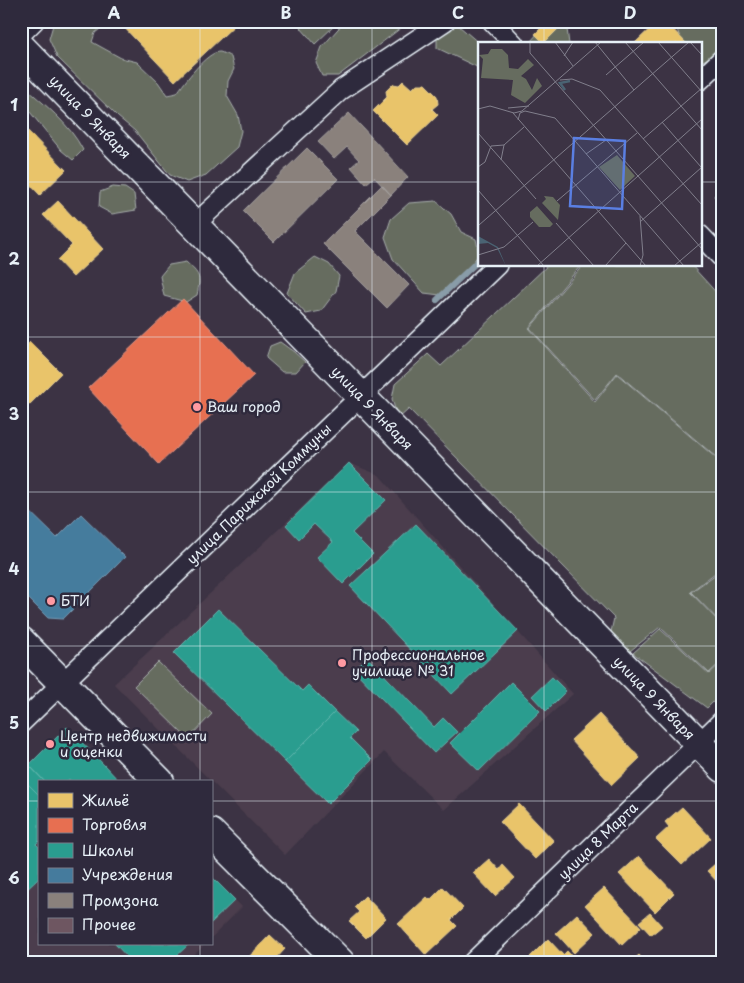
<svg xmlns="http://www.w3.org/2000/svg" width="744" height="983" viewBox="0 0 744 983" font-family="'Playpen Sans',sans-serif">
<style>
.built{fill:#4b3e4d}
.green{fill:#666c5f;stroke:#a7aeac}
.homes{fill:#e9c46a;stroke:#e9d295}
.shops{fill:#e76f51;stroke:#e79683}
.schools{fill:#2a9d8f;stroke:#63b6ae}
.public{fill:#457b9d;stroke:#769eb8}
.industry{fill:#8a817c;stroke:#a6a3a1}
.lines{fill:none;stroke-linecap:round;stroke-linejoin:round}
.stream{stroke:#899ca8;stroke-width:6}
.building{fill:#6e5661;stroke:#e8f1f8}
.street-casing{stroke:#e8f1f8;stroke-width:22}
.secondary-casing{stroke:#e8f1f8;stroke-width:31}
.street{stroke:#2f2a3d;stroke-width:19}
.secondary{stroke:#2f2a3d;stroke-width:28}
.grid{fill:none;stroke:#e8f1f8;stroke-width:1;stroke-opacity:0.55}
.poi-dot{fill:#ff9aa2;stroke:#2f2a3d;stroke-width:2}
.labels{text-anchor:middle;stroke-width:5;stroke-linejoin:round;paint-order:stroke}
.street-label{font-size:14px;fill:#e8f1f8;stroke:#2f2a3d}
.poi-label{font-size:14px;fill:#e8f1f8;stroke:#2f2a3d;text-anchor:start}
.inset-river{fill:none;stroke:#4a6373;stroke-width:2.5}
.inset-road{fill:none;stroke:#817f8c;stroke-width:1}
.view{fill:#5a7fe2;fill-opacity:0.15;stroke:#5a7fe2;stroke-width:2.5}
.inset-edge{fill:none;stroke:#e8f1f8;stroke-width:2.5}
.neatline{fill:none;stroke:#e8f1f8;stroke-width:2}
.grid-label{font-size:16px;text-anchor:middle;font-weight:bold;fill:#e8f1f8}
</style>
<rect width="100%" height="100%" fill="#3c3344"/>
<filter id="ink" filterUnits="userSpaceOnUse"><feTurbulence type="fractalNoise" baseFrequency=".02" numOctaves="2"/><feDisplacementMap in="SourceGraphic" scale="10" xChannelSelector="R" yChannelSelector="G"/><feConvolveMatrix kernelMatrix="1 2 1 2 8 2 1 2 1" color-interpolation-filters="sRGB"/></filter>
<g filter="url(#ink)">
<path class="built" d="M349 463 379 475 573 694 444 810 384 752 285 855 114 684Z
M21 773 39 782V944H205L187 962H21Z
M211 876 242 907 211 938Z"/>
<path class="green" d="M57 21H110L95 33 92 42 121 58 137 62 158 82 167 95 177 93C184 83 207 51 220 52 223 53 228 55 231 57L234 69 228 81 227 96 238 115 241 131 237 147 206 175 187 182 170 175 135 131 118 117 57 57 49 39 53 25Z
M306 21H330L334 26 315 44 300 27Z
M345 21H410L338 76H322L316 63 322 47Z
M678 21H723V40L716 55 700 62V44H682L676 26Z
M548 22 567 29 569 44H530V42Z
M446 25 459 26 480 44 479 66 477 67 437 48V30Z
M21 84C44 104 69 123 83 150L73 160 61 150 21 101Z
M113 187 125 188 134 194 136 210 112 214 99 207 100 192Z
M436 201 451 214 461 232 476 239 479 254 456 284 440 295 424 293 393 259 385 237 391 219 409 203Z
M315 257 329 264 339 276 336 291 321 311 306 314 287 293 295 273Z
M186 262C200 275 201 276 197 295L186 302 164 296 160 276 169 265Z
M548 265H581L529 328 595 402 617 374 723 464V567L690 592 723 626V660L709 673 660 627 630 651 611 632 614 618 409 409 398 419 392 399 395 384 428 354 441 366Z
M583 265H691L723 300V463L617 373 595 400 530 328Z
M280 342 294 352 305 362 296 372H282L266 358 270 346Z
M723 569V625L691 592Z
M660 629 709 674 723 661V692L707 708 633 653Z
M158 662 212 714 188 739 134 686Z"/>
<path class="homes" d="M118 21H163L167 25 171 21H239L175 81Z
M548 21H561L563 24 544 43 535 34Z
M658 21H665L686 43 634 44Z
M403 81 412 89 417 84H425L437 96 438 104 432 109 438 115 407 145 373 111 387 97 386 91 393 84 399 85Z
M21 124 66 170 40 195 21 175Z
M58 201 103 249 73 277 57 260 72 245 43 215Z
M30 342 61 373 21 413V351Z
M599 714 640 758 612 785 571 740Z
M519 804 554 841 535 859 500 822Z
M682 807 711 838 682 865 656 839 669 827 665 822Z
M639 856 674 893 655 912 619 874Z
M723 857V888L707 871Z
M489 859 499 870 503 865 515 878 495 896 473 873Z
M443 887 463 908 451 920 457 926 426 955 398 924 427 897 430 900Z
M604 888 641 927 622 945 585 905Z
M365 896 386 918 366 938 349 921 359 912 354 907Z
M650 913 662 926 651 935 639 922Z
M577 914 595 933 574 953 556 933Z
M270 935 285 949 273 962H244Z
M548 939 563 955 567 951 577 962H534L530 957Z
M639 955 645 962H631Z"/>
<path class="shops" d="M183 299 254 375 159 464 88 388Z"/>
<path class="schools" d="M349 463 386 500 352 533 373 554 343 584 317 557 333 542 314 524 299 539 286 525Z
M416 524 518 631 452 694 350 586Z
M218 609 302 691 308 685 335 712 285 762 174 653Z
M367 657 434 727 443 718 457 732 434 753 354 670Z
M552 677 566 691 546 711 532 696Z
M511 682 540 711 479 771 450 743Z
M335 712 356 732 350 738 372 760 328 804 285 762Z
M67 727 105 766 120 782H72L69 779 66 782H45L29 765Z
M29 765 45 782H39V795L21 777V773Z
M21 777 39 795V841L36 844 39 847V878L21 895Z
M211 876 235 900 211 923Z
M115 944H189L170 962H132Z"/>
<path class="public" d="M21 503 57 538 81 514 125 557 63 619 48 618 21 591Z"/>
<path class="industry" d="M349 113 408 177 391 195 374 177 366 184 351 167 359 160 347 147 334 159 318 142Z
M307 148 338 179 274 242 243 211Z
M382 185 391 195 355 231 409 285 387 308 323 244Z"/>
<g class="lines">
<path class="stream" d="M437 300 479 260"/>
</g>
<path class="building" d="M723 187V204L714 196Z"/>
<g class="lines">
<defs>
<path id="street" d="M492 21 514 44
M21 34 34 21
M700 80 723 58
M194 225 341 90 445 21
M700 235 723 259
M21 723 497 265
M473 962 723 720"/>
<path id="secondary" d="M21 47 723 768
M21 641 160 782
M211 833 340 962"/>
</defs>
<use href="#street" class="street-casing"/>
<use href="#secondary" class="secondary-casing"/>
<use href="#street" class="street"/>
<use href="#secondary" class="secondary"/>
</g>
</g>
<path class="grid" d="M200 21V782M372 21V962M544 21V44M21 182H479M700 182H723M544 265V962M21 337H723M21 492H723M21 646H723M21 801H39M211 801H723M200 944V962"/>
<g class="poi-dot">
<circle cx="197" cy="407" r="5"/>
<circle cx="51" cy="601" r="5"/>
<circle cx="342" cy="663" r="5"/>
<circle cx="50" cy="744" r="5"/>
</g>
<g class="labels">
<g class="street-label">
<text transform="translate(90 117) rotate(46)" y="5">улица 9 Января</text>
<text transform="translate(372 408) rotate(46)" y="5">улица 9 Января</text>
<text transform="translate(259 494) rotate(-44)" y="5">улица Парижской Коммуны</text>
<text transform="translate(654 698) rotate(46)" y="5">улица 9 Января</text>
<text transform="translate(598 841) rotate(-44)" y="5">улица 8 Марта</text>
</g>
<g class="poi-label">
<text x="207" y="412">Ваш город</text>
<text x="61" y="606">БТИ</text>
<text x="352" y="660">Профессиональное<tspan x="352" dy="16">училище № 31</tspan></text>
<text x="60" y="741">Центр недвижимости<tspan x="60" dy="16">и оценки</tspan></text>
</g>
</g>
<g transform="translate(478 42)">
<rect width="224" height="224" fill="#3c3344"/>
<path d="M13 7H24L30 13 31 26 40 27 50 17 56 23 43 34 48 37 54 48 59 36 64 44 47 61 33 53 35 38 3 36 5 17 1 13 10 12ZM139 113 157 134 142 148 121 125ZM66 154 75 155 82 163 80 178 64 161 68 157ZM59 164 75 182 72 185H61L52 175V170Z" fill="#666c5f"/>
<path d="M0 194 20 205 28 224 19 206 10 201 0 202Z" fill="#4a6373"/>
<path class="inset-river" d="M87 48 82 41 92 39"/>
<path class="inset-road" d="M52 0V11L224 207M77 0 95 24M117 0 156 48M147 0 224 88M180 0 224 50M212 0 224 13M86 14 95 0M128 33 166 0M82 38 94 37 122 48 224 163M30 66 51 64M0 67 12 64 36 71 44 69 123 0M35 71 168 224M40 78 42 71 47 69 77 76 206 224M184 80 223 125M0 91 58 157M165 97 224 46M26 103 46 85M108 112 128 98M0 125 7 120 13 104 26 103 23 118M0 148 66 224M79 159 159 91M162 180 224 125M78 181 116 224M1 183 211 0M0 213 26 205 55 180M59 224 224 77M127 224 148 201M162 224 165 213 162 174M196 224 224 200"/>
<path class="view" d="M96 96 147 99 144 167 92 164Z"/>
<rect width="224" height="224" class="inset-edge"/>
</g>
<rect width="744" height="983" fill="none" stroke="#2f2a3d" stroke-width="55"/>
<rect x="38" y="780" width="175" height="165" fill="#2f2a3d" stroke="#797a88"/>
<rect x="48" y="793" width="25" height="15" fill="#e9c46a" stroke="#797a88"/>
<text x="82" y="806" font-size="15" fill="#e8f1f8">Жильё</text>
<rect x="48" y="818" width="25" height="15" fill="#e76f51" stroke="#797a88"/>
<text x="82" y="830" font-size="15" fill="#e8f1f8">Торговля</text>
<rect x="48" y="843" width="25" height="15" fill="#2a9d8f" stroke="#797a88"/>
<text x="82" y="856" font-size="15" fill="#e8f1f8">Школы</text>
<rect x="48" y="868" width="25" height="15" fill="#457b9d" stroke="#797a88"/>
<text x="82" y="880" font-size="15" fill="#e8f1f8">Учреждения</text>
<rect x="48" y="893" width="25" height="15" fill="#8a817c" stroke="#797a88"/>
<text x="82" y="906" font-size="15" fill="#e8f1f8">Промзона</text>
<rect x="48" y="918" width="25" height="15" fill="#6e5661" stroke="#797a88"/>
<text x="82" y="930" font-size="15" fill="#e8f1f8">Прочее</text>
<rect x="28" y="28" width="688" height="928" class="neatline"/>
<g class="grid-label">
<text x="114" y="19">A</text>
<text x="286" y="19">B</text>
<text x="458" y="19">C</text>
<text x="630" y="19">D</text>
<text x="14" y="111">1</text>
<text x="14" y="265">2</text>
<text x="14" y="420">3</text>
<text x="14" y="575">4</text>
<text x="14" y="729">5</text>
<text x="14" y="884">6</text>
</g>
</svg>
